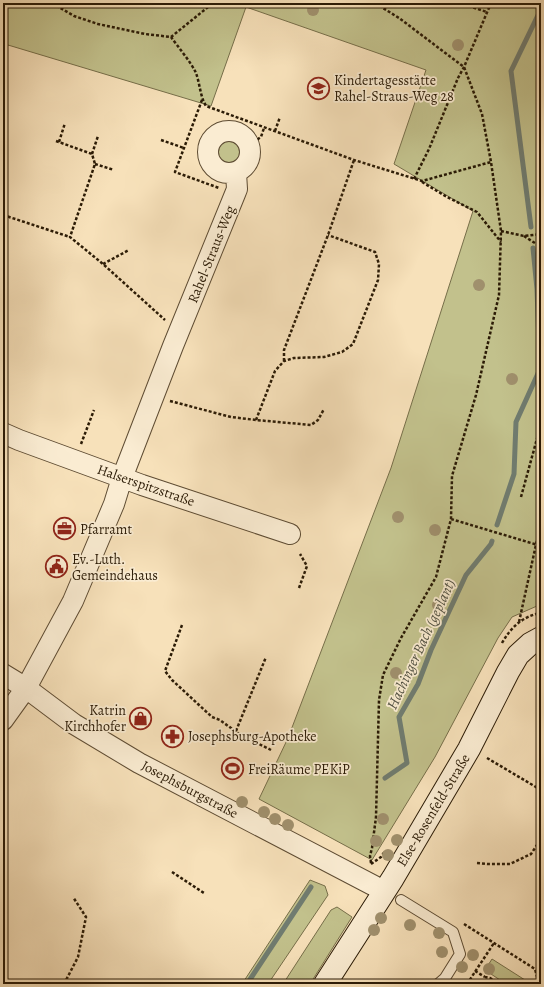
<svg xmlns="http://www.w3.org/2000/svg" width="544" height="987" viewBox="0 0 544 987" font-family="Alegreya,serif">
<style>
.green{fill:#c2c18c;stroke:#766e49}
.lines{fill:none;stroke-linecap:round;stroke-linejoin:round}
.stream{stroke:#707c70;stroke-width:5}
.lane-casing{stroke:#5e4c33;stroke-width:12}
.street-casing{stroke:#5e4c33;stroke-width:22}
.secondary-casing{stroke:#2b1b06;stroke-width:24}
.path{stroke:#2b1b06;stroke-width:2.5;stroke-dasharray:3 2;stroke-linecap:butt}
.lane{stroke:#faecd2;stroke-width:10}
.street{stroke:#faecd2;stroke-width:20}
.secondary{stroke:#faecd2;stroke-width:22}
.tree{fill:#a0906d}
.labels{text-anchor:middle;stroke-width:3.5;stroke-linejoin:round;paint-order:stroke}
.poi-label{font-size:14px;fill:#2b1b06;stroke:#faecd2;text-anchor:start}
.street-label{font-size:14px;fill:#2b1b06;stroke:#faecd2}
.water-label{font-size:15px;font-style:italic;fill:#535344;stroke:#faecd2}
</style>
<rect width="100%" height="100%" fill="#f7e1ba"/>
<filter id="stains"><feTurbulence type="fractalNoise" baseFrequency=".005" numOctaves="4"/><feColorMatrix values="0 0 0 0 .2 0 0 0 0 .09 0 0 0 0 .02 0 0 0 .5 -.17"/></filter>
<radialGradient id="worn" r=".72"><stop offset=".6" stop-color="#630" stop-opacity="0"/><stop offset="1" stop-color="#630" stop-opacity=".3"/></radialGradient>
<path class="green" d="M3 3H541V605L537 606 512 617 498 638 435 757 372 860 259 799 288 738 391 468 473 211 394 164 426 70 246 7 211 106 8 45 3 56Z
M215 154a13 13 0 1 1 26 0a13 13 0 1 1-26 0Z
M310 880 325 886 328 895 268 984H242Z
M337 907 352 917 310 984H283L331 910Z
M492 959 525 980 523 984H506L485 970Z"/>
<g class="lines">
<path class="stream" d="M531 227 511 71 541 9
M497 525 514 474 516 422 540 369 537 289 533 248
M385 778 407 763 399 717 418 684 431 650 466 575 491 544 492 541
M247 984 311 887"/>
<defs>
<path id="lane" d="M401 900 453 932 460 954 445 978 438 984"/>
<path id="street" d="M208 152a21 21 0 1 1 42 0a21 21 0 1 1-42 0Z
M3 433 19 440 142 485 290 534
M3 674 26 688 74 724 139 763 384 891
M3 720 26 688 73 601 114 504 122 478 173 346 235 194 237 189 236 173"/>
<path id="secondary" d="M325 984 393 878 469 749 508 672 518 655 530 644 541 638"/>
</defs>
<use href="#lane" class="lane-casing"/>
<use href="#street" class="street-casing"/>
<use href="#secondary" class="secondary-casing"/>
<path class="path" d="M52 3 74 16 98 24 145 34 171 37 213 3
M459 3 487 12
M171 37C178 47 191 62 196 73 200 84 200 96 206 106L354 160 422 181 491 162
M202 100 175 172 219 188
M275 131 280 117
M161 140 184 148
M56 141 92 154 95 164 70 237 103 264 165 320
M59 142 65 123
M249 145 261 137 264 128
M92 154 98 136
M95 164 114 170
M414 179 429 149 458 78 464 67 491 3
M422 182 447 197 477 212 501 242
M3 215 70 237
M501 231 524 236 541 234
M524 236 541 247
M103 264 129 250
M3 322 6 323
M284 361V350L328 235 354 160
M170 401 231 417 256 420 311 425 318 420 324 409
M256 420 275 371 284 361 294 358 324 357 342 352 353 344 378 280 379 264 375 252 328 235
M81 444 94 410
M521 497 541 424
M451 519 541 546
M299 588 307 566 300 554
M519 622 541 522
M182 625 165 671 172 680 212 717 220 720 239 734 271 750
M502 643C511 627 523 616 541 613
M236 731 266 657
M487 758 541 790
M371 863 370 856 372 848 376 817 379 700 383 675 401 638 436 577 451 519 452 476 476 395 499 295 501 231 491 162 482 114 464 67 399 18 375 3
M477 863 487 864H510L531 854 541 839
M371 864 381 857 385 851
M172 872 204 893
M464 924 535 969 539 984
M475 971 485 977
M3 980 11 984
M469 980 475 984
M487 982 485 977 490 978 499 984
M64 984 78 957 86 917 73 897
M467 984 494 943"/>
<use href="#lane" class="lane"/>
<use href="#street" class="street"/>
<use href="#secondary" class="secondary"/>
</g>
<g class="tree">
<circle cx="313" cy="10" r="6"/>
<circle cx="458" cy="45" r="6"/>
<circle cx="479" cy="285" r="6"/>
<circle cx="512" cy="379" r="6"/>
<circle cx="398" cy="517" r="6"/>
<circle cx="435" cy="530" r="6"/>
<circle cx="438" cy="605" r="6"/>
<circle cx="396" cy="673" r="6"/>
<circle cx="242" cy="802" r="6"/>
<circle cx="264" cy="812" r="6"/>
<circle cx="275" cy="819" r="6"/>
<circle cx="383" cy="819" r="6"/>
<circle cx="288" cy="825" r="6"/>
<circle cx="397" cy="840" r="6"/>
<circle cx="376" cy="841" r="6"/>
<circle cx="388" cy="855" r="6"/>
<circle cx="381" cy="918" r="6"/>
<circle cx="410" cy="925" r="6"/>
<circle cx="374" cy="930" r="6"/>
<circle cx="439" cy="933" r="6"/>
<circle cx="442" cy="952" r="6"/>
<circle cx="473" cy="955" r="6"/>
<circle cx="462" cy="967" r="6"/>
<circle cx="489" cy="969" r="6"/>
</g>
<defs>
<symbol id="school-ring" viewBox="-11 -11 22 22"><circle r="9.5" fill="#faecd2" stroke="#8f2418" stroke-width="1.5"/><path d="M0-5L7-2L0 1L-7-2ZM-4 1L0 2.5L4 1V4Q0 6-4 4Z" fill="#8f2418"/></symbol>
<symbol id="office-ring" viewBox="-11 -11 22 22"><circle r="9.5" fill="#faecd2" stroke="#8f2418" stroke-width="1.5"/><path d="M-6-3h4V-5.5h4V-3h4V5H-6ZM-1-4.5V-3h2v-1.5ZM-6 0V1H6V0Z" fill="#8f2418"/></symbol>
<symbol id="civic-ring" viewBox="-11 -11 22 22"><circle r="9.5" fill="#faecd2" stroke="#8f2418" stroke-width="1.5"/><path d="M-.6-6.5H3V-4.5H.6V-3L4-1V1h2V6H-6V1h2V-1L-.6-3ZM-1.2 2.5V6h2.4V2.5Z" fill="#8f2418"/></symbol>
<symbol id="shop-ring" viewBox="-11 -11 22 22"><circle r="9.5" fill="#faecd2" stroke="#8f2418" stroke-width="1.5"/><path d="M-5-2.5h2.3a2.7 3.5 0 0 1 5.4 0H5L5.5 6h-11ZM-1.5-2.5h3a1.5 2.3 0 0 0-3 0Z" fill="#8f2418"/></symbol>
<symbol id="pharmacy-ring" viewBox="-11 -11 22 22"><circle r="9.5" fill="#faecd2" stroke="#8f2418" stroke-width="1.5"/><path d="M-2-6h4v4h4v4h-4v4h-4v-4h-4v-4h4Z" fill="#8f2418"/></symbol>
<symbol id="stadium-ring" viewBox="-11 -11 22 22"><circle r="9.5" fill="#faecd2" stroke="#8f2418" stroke-width="1.5"/><path d="M0-5a6.5 5 0 1 0 0 10a6.5 5 0 1 0 0-10ZM-3.5-1.8h7v3.6h-7Z" fill="#8f2418"/></symbol>
</defs>
<g fill-rule="evenodd">
<use href="#school-ring" x="306" y="76" width="25" height="25"/>
<use href="#office-ring" x="52" y="516" width="25" height="25"/>
<use href="#civic-ring" x="44" y="554" width="25" height="25"/>
<use href="#shop-ring" x="128" y="706" width="25" height="25"/>
<use href="#pharmacy-ring" x="160" y="724" width="25" height="25"/>
<use href="#stadium-ring" x="220" y="756" width="25" height="25"/>
</g>
<g class="labels">
<g class="poi-label">
<text x="334" y="85">Kindertagesstätte<tspan x="334" dy="16">Rahel-Straus-Weg 28</tspan></text>
<text x="80" y="534">Pfarramt</text>
<text x="72" y="564">Ev.-Luth.<tspan x="72" dy="16">Gemeindehaus</tspan></text>
<text x="126" y="715" text-anchor="end">Katrin<tspan x="126" dy="16">Kirchhofer</tspan></text>
<text x="188" y="741">Josephsburg-Apotheke</text>
<text x="248" y="774">FreiRäume PEKiP</text>
</g>
<g class="street-label">
<text transform="translate(211 254) rotate(-68)" y="5">Rahel-Straus-Weg</text>
<text transform="translate(146 485) rotate(19)" y="5">Halserspitzstraße</text>
<text transform="translate(190 789) rotate(28)" y="5">Josephsburgstraße</text>
<text transform="translate(433 810) rotate(-59)" y="5">Else-Rosenfeld-Straße</text>
</g>
<g class="water-label">
<text transform="translate(421 644) rotate(-65)" y="5">Hachinger Bach (geplant)</text>
</g>
</g>
<rect width="544" height="987" fill="none" stroke="#f7e1ba" stroke-width="16"/>
<rect x="4" y="4" width="536" height="979" fill="none" stroke="#2b1b06" stroke-width="2"/>
<rect x="8" y="8" width="528" height="971" fill="none" stroke="#2b1b06"/>
<rect width="100%" height="100%" filter="url(#stains)"/>
<rect width="100%" height="100%" fill="url(#worn)"/>
</svg>
